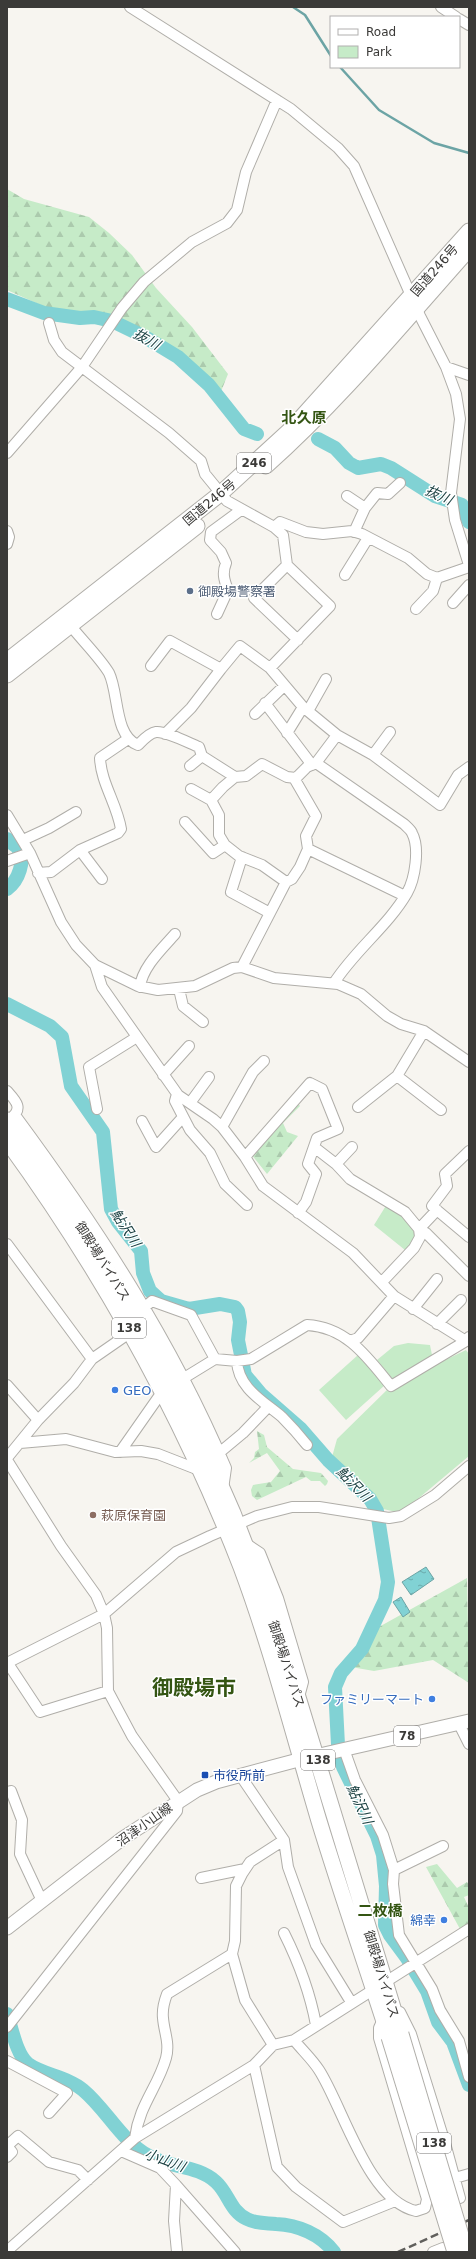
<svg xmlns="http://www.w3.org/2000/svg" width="476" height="2259" viewBox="0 0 476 2259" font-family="'DejaVu Sans','Noto Sans JP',sans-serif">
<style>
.green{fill:#c6ebc8}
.forest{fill:url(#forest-firs)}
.water{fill:url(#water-ripples);stroke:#6ca4a5}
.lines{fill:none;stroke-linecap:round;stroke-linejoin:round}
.stream{stroke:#6ca4a5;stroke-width:2.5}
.river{stroke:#81d2d4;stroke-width:14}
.minor-casing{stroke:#b0aea9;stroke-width:12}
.major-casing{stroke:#b0aea9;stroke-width:15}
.highway-casing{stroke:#b0aea9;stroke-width:17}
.minor{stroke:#fff;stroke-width:10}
.major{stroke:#fff;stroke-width:13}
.highway{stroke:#fff;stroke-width:15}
.rail{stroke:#605f5c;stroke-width:2.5;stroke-dasharray:8 4;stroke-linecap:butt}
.highway-bridge-casing{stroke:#b0aea9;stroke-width:17;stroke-linecap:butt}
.highway-bridge{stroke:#fff;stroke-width:15}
.service-dot{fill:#5c6f8a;stroke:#fff;stroke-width:1.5}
.shop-dot{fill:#3f7fe0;stroke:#fff;stroke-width:1.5}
.education-dot{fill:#8d6e63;stroke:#fff;stroke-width:1.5}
.transit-dot{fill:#1a4fb4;stroke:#fff;stroke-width:1.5}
.labels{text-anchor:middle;stroke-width:3;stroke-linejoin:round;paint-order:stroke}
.shield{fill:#fff;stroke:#767574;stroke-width:1}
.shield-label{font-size:12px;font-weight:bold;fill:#3b3a38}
.street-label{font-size:13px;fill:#3b3a38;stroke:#fff}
.service-label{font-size:13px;fill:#4e5e75;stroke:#fff;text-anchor:start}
.shop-label{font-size:13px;fill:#366cbe;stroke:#fff;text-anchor:end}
.education-label{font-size:13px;fill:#785e54;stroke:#fff;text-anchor:start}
.transit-label{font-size:13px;fill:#164399;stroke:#fff;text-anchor:start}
.water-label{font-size:14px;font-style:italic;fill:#1c4243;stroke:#fff}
.quarter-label{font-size:15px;font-weight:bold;fill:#345513;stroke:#fff}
.town-label{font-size:21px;font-weight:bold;fill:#345513;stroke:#fff}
</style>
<defs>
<pattern id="forest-firs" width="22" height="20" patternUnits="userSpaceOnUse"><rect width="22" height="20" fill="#c6ebc8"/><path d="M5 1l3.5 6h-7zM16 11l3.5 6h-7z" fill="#abcaad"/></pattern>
<pattern id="water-ripples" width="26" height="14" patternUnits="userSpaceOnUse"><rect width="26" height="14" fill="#81d2d4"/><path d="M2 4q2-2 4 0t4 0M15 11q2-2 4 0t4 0" fill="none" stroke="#6babad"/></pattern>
</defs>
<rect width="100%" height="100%" fill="#f7f5f0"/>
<path class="green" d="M387 1204 406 1215 420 1237 405 1250 374 1225Z
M408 1343 430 1345 432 1355 395 1382 377 1360 394 1346Z
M466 1350 469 1354V1456L401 1513 383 1509 332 1457 337 1439 391 1386Z
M358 1355 385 1385 346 1420 319 1390Z"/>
<path class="forest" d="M7 189 24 199 89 217 109 233 132 255 156 288 192 327 228 374 220 394 169 346 54 311 7 290Z
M297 1102 300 1106 283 1123 287 1132 298 1136 267 1174 251 1154Z
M257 1431 264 1435 267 1447 293 1469 321 1473 328 1481 327 1484 325 1486 320 1481H311L306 1477 257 1500 252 1496 251 1490 253 1485 271 1482 280 1471 267 1453 249 1463 254 1458 255 1452 259 1449Z
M467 1578 469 1683 433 1660 374 1671 351 1667 377 1628Z
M437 1864 457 1888 467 1882 469 1885V1895L464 1897 469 1908V1923L460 1929 426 1867Z"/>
<path class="water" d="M426 1567 434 1579 411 1595 402 1582Z
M401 1597 410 1612 403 1617 393 1602Z"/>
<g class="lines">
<path class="stream" d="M293 7 305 15 331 56
M340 67 379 110 434 143 469 153"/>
<path class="river" d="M7 299 44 313 80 318 94 317 112 321 145 337 178 357 209 385 244 429 257 434
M318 439 335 448 349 463 358 468 381 464 391 468 435 496 462 505 469 522
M7 839C10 842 14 845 17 847 27 860 18 881 7 889
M7 1004 50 1026 62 1037 71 1086 103 1132 111 1209 118 1222 141 1251 143 1273 150 1291 161 1301 189 1309 220 1304 235 1307 238 1311 240 1322 238 1340 245 1375 261 1394 301 1429 328 1460 370 1499 377 1511 388 1582 385 1600 362 1649 341 1673 335 1687 338 1745 343 1767 377 1836 383 1855 386 1886 385 1925 390 1935 407 1958 427 1991 438 2022 453 2042 469 2085
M7 2014C12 2028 16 2054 28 2064 43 2075 68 2077 83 2090 107 2110 121 2141 149 2156 169 2168 198 2165 216 2182 229 2194 230 2211 247 2219 256 2224 266 2223 276 2224 298 2225 320 2234 334 2252"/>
<defs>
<path id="minor" d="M130 7 291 109 338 148 354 166 420 316 446 367 456 394 460 419 451 493 455 520 469 565
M441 7 456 17
M459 19 469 25
M49 323 54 340 62 352 169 433 201 461 205 474 227 501 274 527 283 535 287 565 254 598 298 640
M446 367 469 375
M7 453 82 367 122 308 144 282 192 242 227 223 237 210 246 172 277 100
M347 496 365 508
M274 527 280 522 306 532 323 534 352 531 362 534 408 558 427 574 437 578 469 567
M7 531 9 537 7 544
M354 532 365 508 377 493 388 494 400 483
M287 565 330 606 270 668 303 707 337 735 373 755 390 732
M345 575 368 538
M453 603 469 585
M416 609 433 591 437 578
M217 614 228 590C224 580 222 573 226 563L221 552 210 540 211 532 241 510
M70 625C81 639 101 659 109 673 119 693 114 736 138 745 142 741 149 733 156 732 166 731 189 743 199 747L202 756 235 777 223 787 211 800 219 815V835L225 845 239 856 262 865 286 882
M151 666 170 641 221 669 240 646 270 668
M265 703 312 765
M308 711 326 679
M255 714 284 686
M287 733 303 707
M165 734 191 708 221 669
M373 755 440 805 458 775 469 767
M316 763 404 824C407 827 411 830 412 833 420 848 415 879 407 893 388 926 355 950 334 983
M190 766 202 756
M235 777 246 776 262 764 287 777 296 778 307 767 316 763 337 735
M191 789 211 800
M7 815 30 853 61 922 76 945 95 965 138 986 158 990 195 986 233 968 242 967 274 978 338 984 361 994 387 1016 401 1024 424 1031 469 1062
M185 822 213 853 225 845
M23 840 49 828 76 812
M308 849 405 896
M80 850 102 879
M242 857 231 892 270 913
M7 861 30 853
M38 873 51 872 80 850 118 833 121 829C117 804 101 783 100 758L128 739
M95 965 102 987 178 1095 213 1119 222 1127 245 1157 263 1186 353 1253 394 1296 466 1341
M242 967 286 882 292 879 300 867 308 849 306 836 316 816 294 778
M140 987C142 967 163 948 175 934
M179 989 183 1006 203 1022
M163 1075 189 1046
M397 1076 441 1110
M7 1091C15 1100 24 1108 11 1118
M177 1094 175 1101 190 1130 210 1153 225 1184 247 1205
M190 1103 209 1077
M358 1107 397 1076 424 1031
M97 1109 89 1067 137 1037
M15 1115C97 1226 172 1340 226 1468L223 1489
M142 1121 156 1147 183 1117
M222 1127 253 1072 264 1061
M314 1147 336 1164 350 1179 405 1212 419 1229 420 1237 414 1248 382 1282
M469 1151 445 1174 447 1186 432 1206 469 1237
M245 1157 310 1083 322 1089 338 1129 317 1138 308 1164 316 1174 306 1202 298 1213
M336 1164 352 1147
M437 1210 419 1229 426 1233 469 1276
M7 1244 92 1359
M413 1309 437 1279
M141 1310 152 1301 191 1315 215 1359
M437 1324 461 1300
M350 1341 358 1338 394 1296
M237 1361C238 1388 263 1401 282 1417 291 1426 299 1435 307 1445
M184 1378 215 1359 237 1361 251 1359 307 1325C347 1327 368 1358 391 1386L466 1341 469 1337
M7 1385 38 1420
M20 1443 66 1439 115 1452 141 1451 158 1454 199 1470
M120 1452 162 1392
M219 1453 243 1433 268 1407
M7 1458 38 1420 74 1383 92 1359 131 1332
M7 1460 61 1546 96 1595 104 1614 107 1628 108 1691 132 1736 178 1801 177 1811 7 2027
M245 1543 260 1553 278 1598 303 1682 299 1697
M7 1662 40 1712 108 1691
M7 1663 104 1614 176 1552 210 1536 257 1516 292 1507H319L389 1518 401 1516 435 1495 469 1466
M459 1724 469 1744
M344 1749 355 1780 383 1835 394 1870 393 1884 399 1935 432 1989 440 2010 459 2041 469 2077
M240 1775 284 1840 288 1867 316 1945 351 2002
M7 1792 11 1791 22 1820 20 1854 42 1901
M394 1870 443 1846
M201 1878 245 1869
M284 1933C299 1963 310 1992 316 2025
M232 1954 245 2000 273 2045
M400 2012 411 2034 445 2143
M294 2040C302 2050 312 2059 319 2070 343 2107 368 2201 416 2211L425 2208 427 2199 379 2038V2028L383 2019
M7 2061 67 2093 49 2113
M254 2065 277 2167 296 2187 343 2222 395 2201
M135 2138C139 2105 158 2087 166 2058 170 2043 164 2032 163 2018 162 2009 164 2002 167 1994L232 1954 235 1941 236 1886 242 1874 250 1862 284 1840
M438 2145 445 2143 460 2198
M7 2146 18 2136 49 2162 78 2170 88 2180
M7 2146 12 2152 7 2157
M121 2151 160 2168 176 2185 174 2221 177 2252
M455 2178 469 2174
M176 2185 235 2252
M7 2251 135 2138 254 2065 273 2045 294 2040 469 1929
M433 2252 443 2248 444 2252"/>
<path id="major" d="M7 1928 123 1838 197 1790 216 1782 302 1759 469 1721"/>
<path id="highway" d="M266 466C340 400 403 323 469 249
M7 661 220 494 291 429 469 231
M7 675 197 526
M7 1120 55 1186 150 1338 190 1415 233 1513 268 1604 290 1671 401 2034
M7 1141C103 1273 182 1415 241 1567 272 1650 294 1737 319 1821 341 1893 366 1965 389 2037"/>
</defs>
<use href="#minor" class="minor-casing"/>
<use href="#major" class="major-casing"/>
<use href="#highway" class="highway-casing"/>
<use href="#minor" class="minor"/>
<use href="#major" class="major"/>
<use href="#highway" class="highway"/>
<path class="rail" d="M398 2252 469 2220"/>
<defs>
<path id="highway-bridge" d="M401 2034 466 2252
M389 2037 455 2252"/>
</defs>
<use href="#highway-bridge" class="highway-bridge-casing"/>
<use href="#highway-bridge" class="highway-bridge"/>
</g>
<circle class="service-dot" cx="190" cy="591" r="4"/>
<g class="shop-dot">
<circle cx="115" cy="1390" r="4"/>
<circle cx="432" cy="1699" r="4"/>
<circle cx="444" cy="1920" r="4"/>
</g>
<circle class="education-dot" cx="93" cy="1515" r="4"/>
<rect class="transit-dot" x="201" y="1771" width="8" height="8" rx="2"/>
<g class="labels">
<g class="shield">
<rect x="237" y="453" width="34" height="20" rx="3"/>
<rect x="112" y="1318" width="34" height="20" rx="3"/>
<rect x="394" y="1726" width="26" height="20" rx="3"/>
<rect x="301" y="1750" width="34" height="20" rx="3"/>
<rect x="417" y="2133" width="34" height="20" rx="3"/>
</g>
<g class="shield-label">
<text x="254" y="467">246</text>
<text x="129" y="1332">138</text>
<text x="407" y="1740">78</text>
<text x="318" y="1764">138</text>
<text x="434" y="2147">138</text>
</g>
<g class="street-label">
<text transform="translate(434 270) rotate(-49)" y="5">国道246号</text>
<text transform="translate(209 502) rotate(-40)" y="5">国道246号</text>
<text transform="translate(103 1261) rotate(58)" y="5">御殿場バイパス</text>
<text transform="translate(287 1664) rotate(72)" y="5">御殿場バイパス</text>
<text transform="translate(144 1824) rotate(-35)" y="5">沼津小山線</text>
<text transform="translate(382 1974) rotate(73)" y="5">御殿場バイパス</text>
</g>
<g class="service-label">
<text x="198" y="596">御殿場警察署</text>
</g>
<g class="shop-label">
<text x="123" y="1395" text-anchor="start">GEO</text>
<text x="424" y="1704">ファミリーマート</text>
<text x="436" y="1925">綿幸</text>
</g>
<g class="education-label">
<text x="101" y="1520">萩原保育園</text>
</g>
<g class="transit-label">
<text x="213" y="1780">市役所前</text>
</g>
<g class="water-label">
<text transform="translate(147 339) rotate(29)" y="5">抜川</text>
<text transform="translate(439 495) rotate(24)" y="5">抜川</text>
<text transform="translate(126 1228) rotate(57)" y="5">鮎沢川</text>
<text transform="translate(354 1484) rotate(46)" y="5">鮎沢川</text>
<text transform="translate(360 1804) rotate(65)" y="5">鮎沢川</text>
<text transform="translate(165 2160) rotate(20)" y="5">小山川</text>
</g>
<g class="quarter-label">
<text x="304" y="423">北久原</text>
<text x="380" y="1916">二枚橋</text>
</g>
<g class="town-label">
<text x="194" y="1695">御殿場市</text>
</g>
</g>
<rect width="476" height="2259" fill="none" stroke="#3b3a38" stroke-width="16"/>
<rect x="330" y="16" width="130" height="52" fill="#ffffff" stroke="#b1b0af"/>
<rect x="338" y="29" width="20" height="6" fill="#ffffff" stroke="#b1b0af"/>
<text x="366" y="36" font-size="12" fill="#3b3a38">Road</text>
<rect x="338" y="46" width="20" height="12" fill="#c6ebc8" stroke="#b1b0af"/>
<text x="366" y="56" font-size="12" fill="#3b3a38">Park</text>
</svg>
